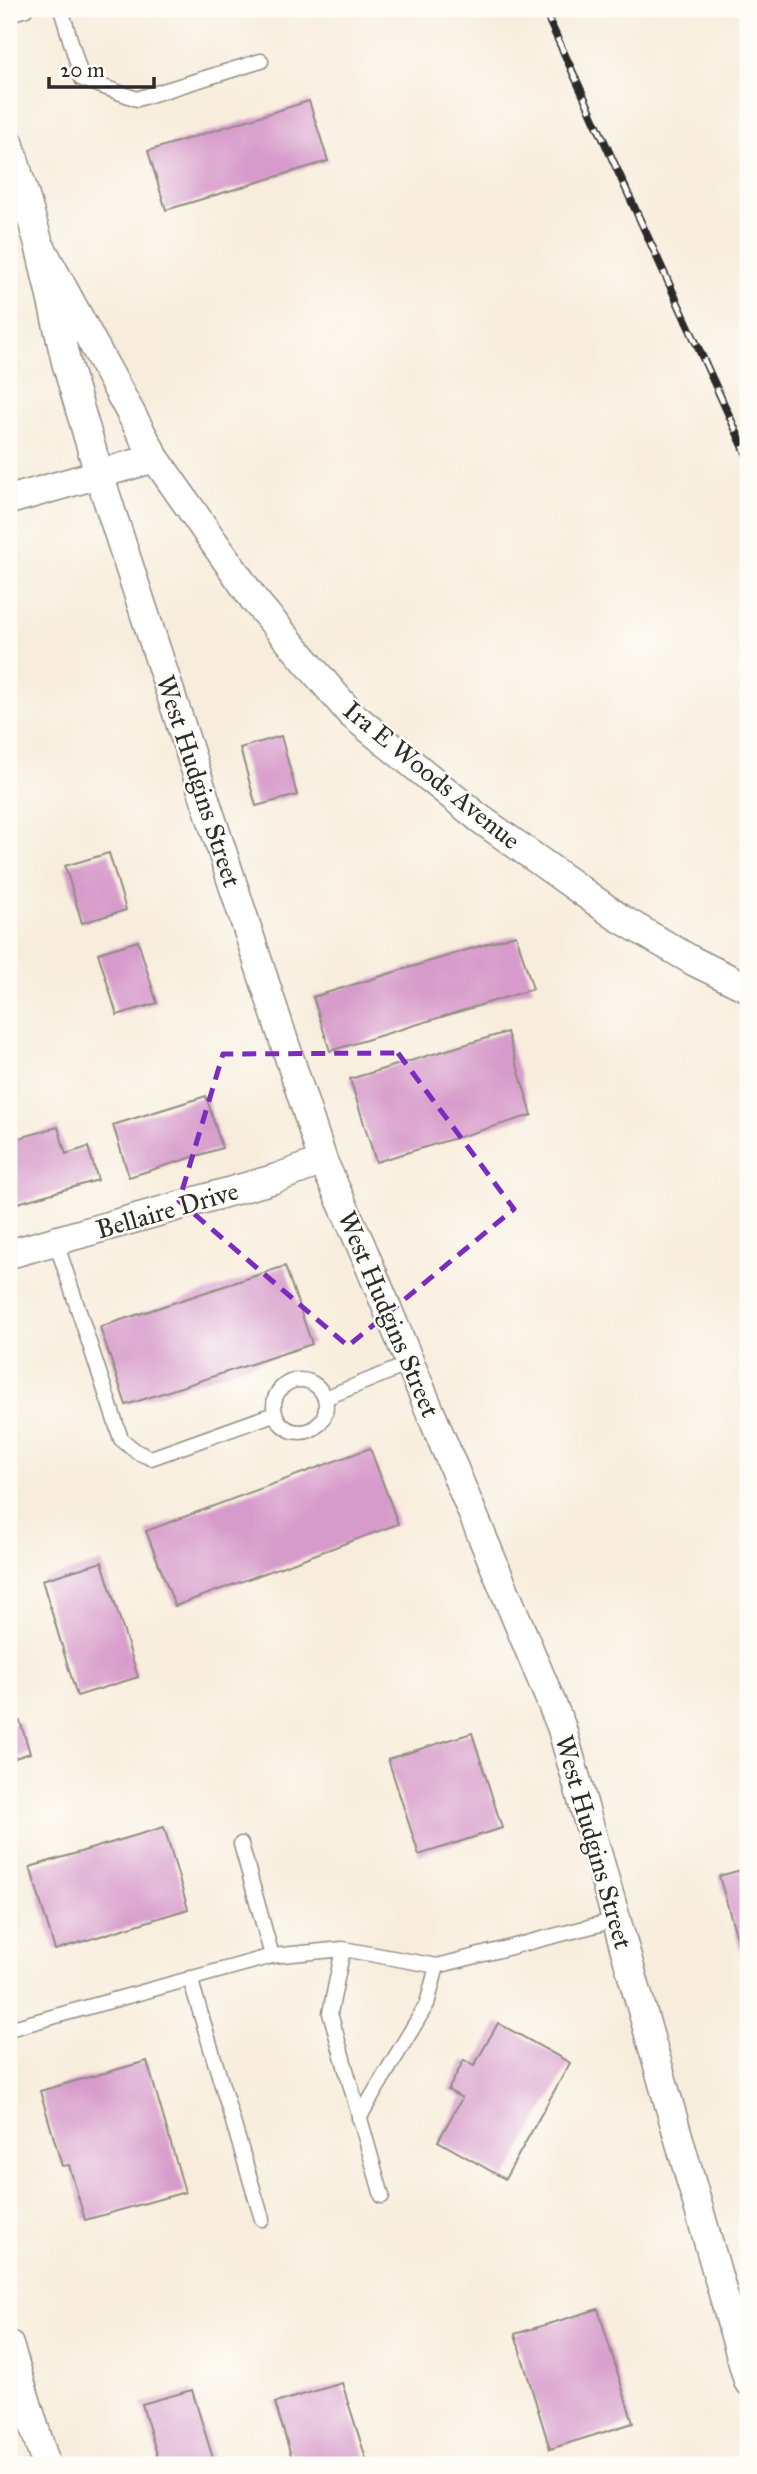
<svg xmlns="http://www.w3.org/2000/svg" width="757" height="2474" viewBox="0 0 757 2474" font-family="'IM FELL Great Primer',serif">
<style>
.building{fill:#d79bcb}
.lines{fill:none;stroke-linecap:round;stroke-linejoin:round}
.lane-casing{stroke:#928c84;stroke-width:17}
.street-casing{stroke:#928c84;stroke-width:31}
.lane{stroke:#fff;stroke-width:14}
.street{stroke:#fff;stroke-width:28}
.rail-casing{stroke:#2b2b2b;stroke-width:8}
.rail{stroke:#fdfcf7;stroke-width:5;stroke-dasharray:16;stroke-linecap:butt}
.marked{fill:none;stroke:#7b2cbf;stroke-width:5;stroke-dasharray:14 9;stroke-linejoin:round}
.labels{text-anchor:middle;stroke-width:5;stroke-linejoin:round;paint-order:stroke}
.street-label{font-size:26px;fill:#2b2b2b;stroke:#fdfcf7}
</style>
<rect width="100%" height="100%" fill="#fdfcf7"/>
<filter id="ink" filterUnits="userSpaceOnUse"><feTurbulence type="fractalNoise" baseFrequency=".0143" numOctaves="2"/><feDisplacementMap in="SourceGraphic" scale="14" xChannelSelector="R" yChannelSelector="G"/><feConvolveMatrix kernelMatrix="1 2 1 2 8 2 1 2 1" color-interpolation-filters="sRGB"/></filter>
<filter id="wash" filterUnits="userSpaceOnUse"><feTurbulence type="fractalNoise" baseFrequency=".00686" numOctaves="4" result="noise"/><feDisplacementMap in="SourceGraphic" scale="28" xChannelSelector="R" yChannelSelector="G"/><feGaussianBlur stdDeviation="1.57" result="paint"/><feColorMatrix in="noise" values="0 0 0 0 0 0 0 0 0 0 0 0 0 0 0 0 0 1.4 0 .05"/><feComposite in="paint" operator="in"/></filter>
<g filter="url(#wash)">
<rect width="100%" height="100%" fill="#f8eddc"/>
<g id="blocks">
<path class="building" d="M309 101 328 161 166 210 148 151Z
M281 736 297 795 256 806 240 748Z
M109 853 126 910 82 923 65 866Z
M516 935 533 989 330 1051 313 997Z
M138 941 157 1003 117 1015 98 953Z
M507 1032 532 1115 376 1162 350 1079Z
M206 1096 222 1148 129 1177 113 1125Z
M58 1127 66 1154 88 1147 98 1180 11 1205 9 1141Z
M285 1266 312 1344 126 1405 100 1327Z
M370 1448 398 1524 175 1606 146 1531Z
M102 1562 138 1677 77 1696 42 1580Z
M20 1721 30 1753 9 1760V1725Z
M472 1733 502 1828 419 1855 388 1759Z
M164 1827 188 1909 55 1950 30 1867Z
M748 1868V1976L719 1876Z
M498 2023 570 2063 505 2179 438 2141 462 2098 448 2090 464 2060 474 2066Z
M147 2061 185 2192 85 2220 69 2165 62 2166 40 2091Z
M598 2309 633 2423 550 2449 515 2334Z
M342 2383 368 2465H294L275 2403Z
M192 2390 215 2465H160L142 2404Z"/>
</g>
</g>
<g filter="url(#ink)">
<use href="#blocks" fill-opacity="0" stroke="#928c84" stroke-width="2"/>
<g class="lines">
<defs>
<path id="lane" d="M61 9 82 79 137 99 261 61
M9 14 26 9
M56 1242 121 1439 137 1452 151 1458 274 1414
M274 1406a26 26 0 1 1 52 0a26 26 0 1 1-52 0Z
M325 1398 411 1363
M241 1844 272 1956
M343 1949 330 2013 382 2196
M190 1978 262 2219
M9 2029 272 1956 343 1949 437 1966 616 1920
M359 2118 427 2004 437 1966"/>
<path id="street" d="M9 142 39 244 155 458 255 601 351 714 479 818 618 917 693 961 748 988
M39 244 66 362 99 474 323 1161 360 1243 561 1726 748 2381
M9 500 155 458
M9 1254 274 1179 323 1161
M9 2345 46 2465"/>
</defs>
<use href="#lane" class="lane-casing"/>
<use href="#street" class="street-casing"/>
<use href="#lane" class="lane"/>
<use href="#street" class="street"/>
<defs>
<path id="rail" d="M544 9 748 457"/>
</defs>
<use href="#rail" class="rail-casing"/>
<use href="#rail" class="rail"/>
</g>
</g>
<path class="marked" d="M398 1053 514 1209 348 1346 179 1201 223 1054Z"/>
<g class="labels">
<g class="street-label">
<text transform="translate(432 775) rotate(39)" y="9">Ira E Woods Avenue</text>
<text transform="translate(199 781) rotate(72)" y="9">West Hudgins Street</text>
<text transform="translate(167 1210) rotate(-16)" y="9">Bellaire Drive</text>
<text transform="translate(389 1314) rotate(67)" y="9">West Hudgins Street</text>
<text transform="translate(594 1842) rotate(74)" y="9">West Hudgins Street</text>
</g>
</g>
<rect width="757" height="2474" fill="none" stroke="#fdfcf7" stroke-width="35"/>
<path d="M49 77v10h105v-10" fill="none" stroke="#2b2b2b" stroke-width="3.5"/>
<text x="60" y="77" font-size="21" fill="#2b2b2b" stroke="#fdfcf7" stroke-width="5" paint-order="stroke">20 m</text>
</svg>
